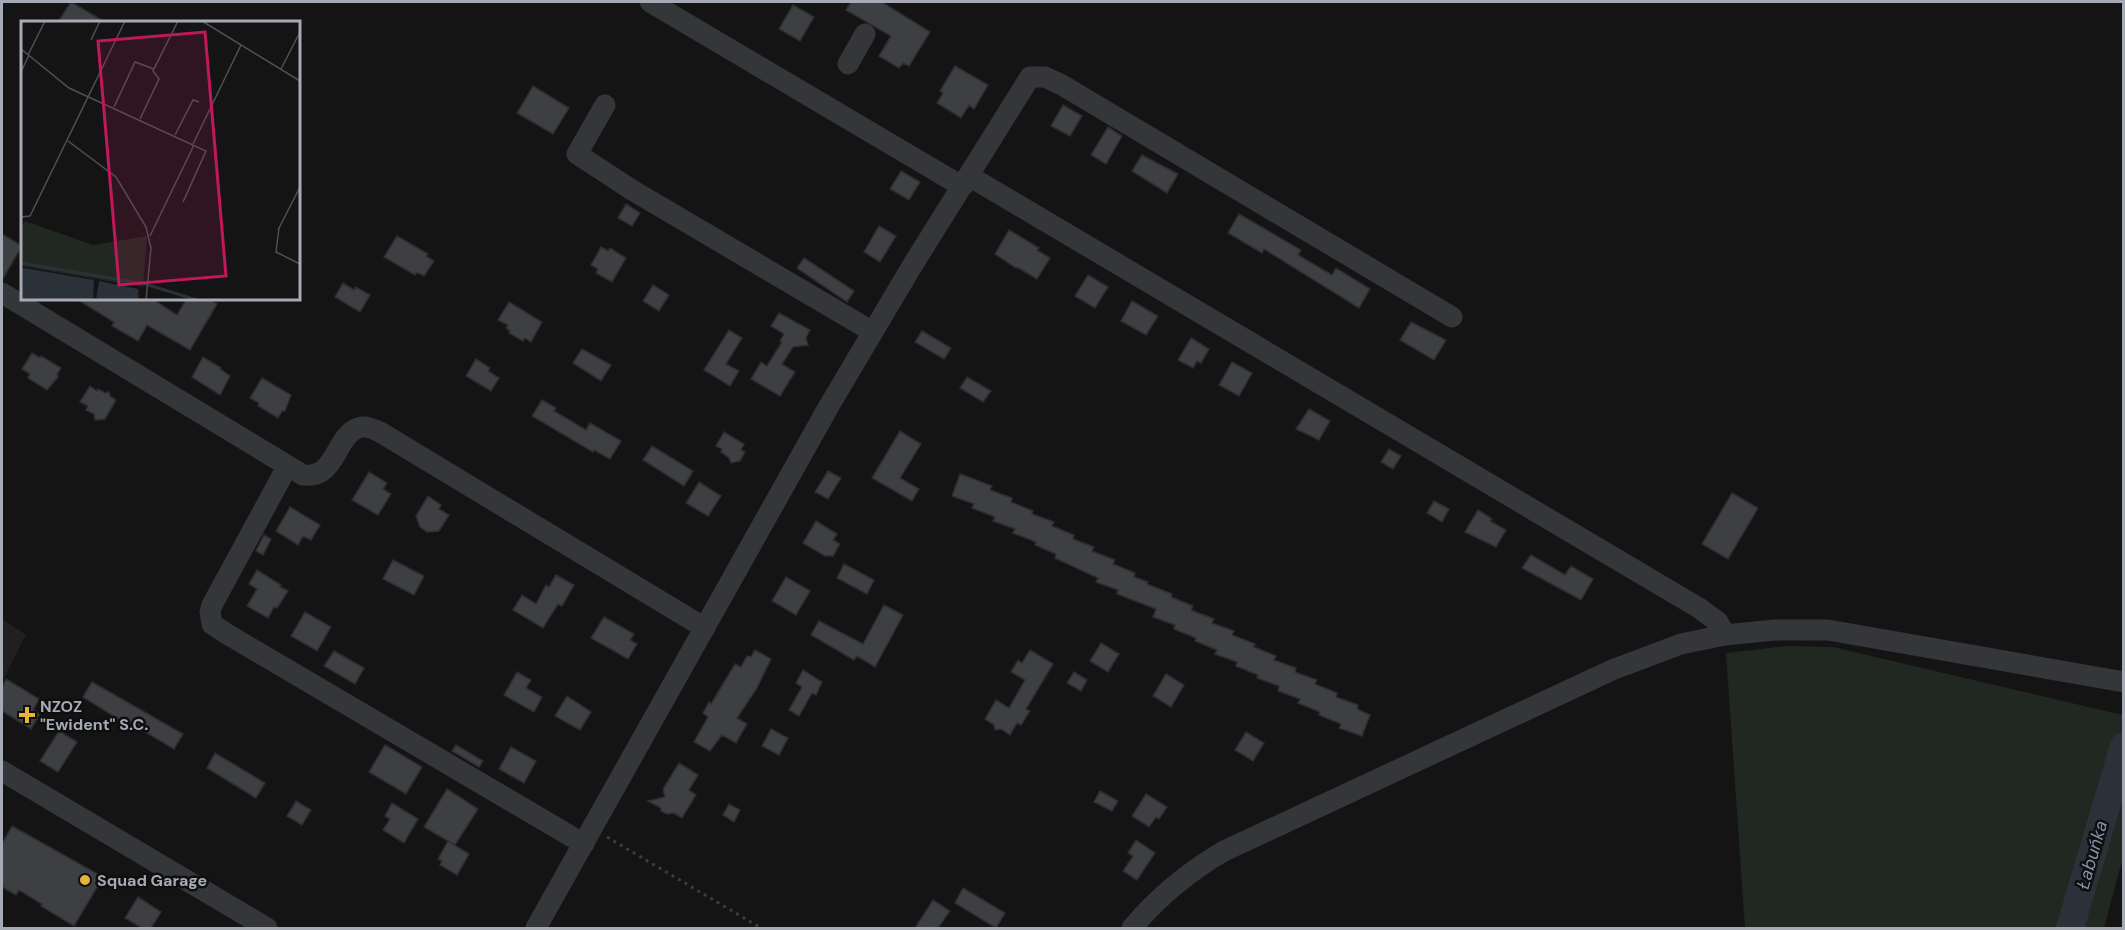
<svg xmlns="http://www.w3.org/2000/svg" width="2125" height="930" viewBox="0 0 2125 930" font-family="'DM Sans',sans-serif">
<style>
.built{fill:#202022}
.green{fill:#202821}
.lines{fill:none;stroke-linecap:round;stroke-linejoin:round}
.river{stroke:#2b3138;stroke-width:28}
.building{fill:#3e3f42;stroke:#2e2e31;stroke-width:1.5}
.path{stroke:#3b3c41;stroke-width:3;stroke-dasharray:3 4.5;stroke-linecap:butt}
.minor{stroke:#35363a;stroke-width:21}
.poi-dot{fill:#e4b53d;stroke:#0f0f10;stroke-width:2}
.labels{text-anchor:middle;stroke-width:5;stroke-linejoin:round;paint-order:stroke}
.poi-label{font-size:16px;font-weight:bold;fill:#a6aab5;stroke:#0f0f10;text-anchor:start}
.water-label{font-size:18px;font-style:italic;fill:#8095ad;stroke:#0f0f10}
.inset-river{fill:none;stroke:#2b3138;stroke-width:3}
.inset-road{fill:none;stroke:#4e5055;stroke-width:1.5}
.view{fill:#c2185b;fill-opacity:0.15;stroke:#c2185b;stroke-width:3}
.inset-edge{fill:none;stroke:#a6aab5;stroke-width:3}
</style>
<rect width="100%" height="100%" fill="#141415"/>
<path class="built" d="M2 619 26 635 2 682Z"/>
<path class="green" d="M1787 646 1833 647 2123 715V857L2104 928H1745L1726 653Z"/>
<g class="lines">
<path class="river" d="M2070 928 2124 746"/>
</g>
<path class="building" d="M71 2 105 22H58Z
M851 2H882L930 32 909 66 903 63 899 68 879 56 891 36 846 10Z
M793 5 814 17 800 41 779 29Z
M955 66 988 85 974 109 969 105 961 118 937 103 943 93 940 91Z
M533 86 569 108 553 134 517 113Z
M1063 105 1082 116 1070 136 1051 126Z
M1108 127 1122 136 1106 164 1091 155Z
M1142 155 1178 174 1167 193 1132 171Z
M901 171 920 182 909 200 890 189Z
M626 204 640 213 632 226 618 218Z
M1239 214 1301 250 1298 255 1332 275 1336 268 1370 289 1359 308 1264 249 1262 253 1228 233Z
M879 226 896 236 880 262 864 252Z
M1009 230 1039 248 1037 250 1050 258 1037 279 1017 267 1016 268 995 254Z
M2 234 22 246 2 280Z
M397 236 428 254 426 256 434 261 424 276 417 272 415 275 384 257Z
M601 247 608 251 610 248 626 258 612 282 596 273 598 269 591 265Z
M804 258 854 291 847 302 797 268Z
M1088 275 1108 287 1095 308 1075 296Z
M343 283 354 290 356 287 370 295 360 312 335 297Z
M653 285 669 295 659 311 643 301Z
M75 298H151L177 315 187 298H207L217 304 190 350 147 325 138 341 112 326 114 322Z
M1132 301 1158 316 1146 335 1121 321Z
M509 302 542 322 531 342 525 338 523 341 509 333 510 331 506 328 508 325 498 320Z
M779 313 810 330 806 338 808 345 793 347 782 364 795 372 780 396 751 379 761 362 767 366 782 342 780 341 784 334 771 326Z
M1411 322 1446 340 1434 360 1400 340Z
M729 330 742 338 726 364 739 371 730 386 704 370Z
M922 331 951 348 944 359 915 342Z
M1191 338 1209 349 1201 363 1197 361 1193 368 1178 360Z
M582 349 611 365 601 381 573 363Z
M32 353 40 358 41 356 61 368 57 374 58 377 47 390 28 378 30 374 22 369Z
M203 357 221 368 220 369 230 376 220 395 192 377Z
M476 359 490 368 488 371 499 378 491 391 466 376Z
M1232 362 1252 373 1239 396 1219 385Z
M967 377 991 391 983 402 960 388Z
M262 378 291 395 285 411H282L278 418 258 406 259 403 250 398Z
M90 386 97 391 98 389 105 393 109 392 110 396 116 400 105 419 95 420 94 414 86 410 88 406 80 402Z
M542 400 556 408 554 411 586 430 590 423 621 441 610 459 594 450 593 452 532 416Z
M1309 409 1330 421 1319 440 1296 429Z
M900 431 921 444 900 478 919 489 912 501 872 478Z
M724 432 744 444 741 450 745 452 740 461 731 463 729 458 721 452 722 449 716 446Z
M652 446 693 471 684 486 643 460Z
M1389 449 1401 456 1393 469 1381 462Z
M828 471 841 478 828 499 815 492Z
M369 472 387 483 383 489 391 494 378 515 352 500Z
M960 474 992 486 990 490 1012 498 1011 502 1033 511 1032 514 1054 522 1052 526 1074 535 1073 539 1094 547 1092 551 1115 560 1113 564 1135 573 1134 577 1148 582 1147 584 1172 594 1171 597 1193 606 1191 610 1214 619 1212 623 1234 631 1232 635 1255 644 1254 647 1276 656 1274 660 1296 668 1295 672 1317 680 1315 684 1337 693 1336 697 1358 705 1357 709 1370 715 1362 736 1339 728 1341 724 1319 715 1320 712 1298 703 1300 699 1278 691 1279 686 1257 678 1258 675 1236 666 1237 662 1215 654 1217 650 1195 641 1196 638 1174 629 1175 625 1153 617 1156 609 1117 594 1118 590 1096 582 1098 578 1055 558 1056 554 1035 545 1036 542 1013 533 1015 529 993 521 995 517 972 508 974 504 952 496Z
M699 482 721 496 708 516 686 503Z
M1732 493 1758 508 1728 559 1702 544Z
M428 496 441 505 439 509 449 515 439 531 427 532 420 527 416 516Z
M1434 501 1449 509 1442 522 1427 513Z
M290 507 320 525 311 540 303 536 298 545 276 531Z
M1478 510 1492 519 1490 521 1506 530 1496 547 1465 532Z
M816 521 837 534 833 540 840 544 833 556H825L803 543Z
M264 535 271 539 263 555 256 551Z
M1531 555 1565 575 1571 566 1593 579 1581 600 1522 568Z
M393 560 424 576 414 595 383 579Z
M844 564 874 580 867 594 837 578Z
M257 570 281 585 280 587 288 591 277 608 274 607 268 618 247 606 257 589 249 584Z
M556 575 574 585 562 606 558 604 543 628 513 610 522 595 536 604 546 585 549 587Z
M786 577 810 591 796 615 772 601Z
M884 605 903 615 875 667 857 656 854 660 811 635 819 621 863 644Z
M305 612 331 627 317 651 291 636Z
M604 617 634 634 630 640 637 644 628 659 591 638Z
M1101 643 1119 654 1108 672 1090 661Z
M755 650 771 659 757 688 737 718 747 724 736 743 722 735 710 751 694 742 708 717 703 713 709 702 711 704 735 664 741 667 747 656 751 657Z
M1030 650 1053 664 1026 709 1030 711 1021 725 1017 723 1010 735 1001 729 995 730 994 725 985 719 996 700 1009 708 1025 680 1011 672 1018 660 1022 663Z
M334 651 364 668 355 684 324 666Z
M803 670 822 682 816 695 812 693 799 716 789 710 802 687 796 683Z
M517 672 531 680 526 688 542 697 534 712 504 695Z
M1074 672 1087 680 1081 691 1067 683Z
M1166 674 1184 685 1171 707 1153 696Z
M6 679 39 699 33 710 40 714 31 729 2 711V687Z
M92 682 183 734 174 749 122 718 120 720 83 697Z
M567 696 591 712 580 730 555 716Z
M771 729 788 738 779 755 762 746Z
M59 731 77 742 58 772 40 761Z
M1246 732 1264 743 1253 761 1235 750Z
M385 745 422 767 406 794 369 772Z
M456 745 483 761 479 767 452 751Z
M511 747 536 761 524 783 499 769Z
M215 753 265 783 256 798 207 768Z
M679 763 698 775 689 790 696 795 682 818 674 813 667 814 661 811V808L648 801 665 797 663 789Z
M447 789 478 809 455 845 424 827Z
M1100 791 1118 801 1112 811 1094 802Z
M1146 794 1167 807 1159 819 1156 817 1149 827 1132 816Z
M296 801 311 810 302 825 287 816Z
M392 803 418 819 404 843 383 830 390 819 385 816Z
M729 804 740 810 734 822 723 815Z
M12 826 103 877 74 926 41 906 42 904 19 890 16 895 2 887V844Z
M1136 840 1155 853 1137 880 1123 871 1133 856 1128 853Z
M448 841 469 854 457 875 440 865 442 861 438 859Z
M963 888 1005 913 996 928 955 903Z
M138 897 161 912 151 928H142L125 918Z
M933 900 950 911 938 928H915Z"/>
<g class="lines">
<path class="path" d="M607 837 761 928"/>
<path class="minor" d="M650 2 953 181 964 185
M848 64 865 34
M605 105 577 154 632 190 873 332
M969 176 1699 608 1718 622 1725 635
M2 293 303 475C338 480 335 431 362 427 368 426 375 430 380 432L705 628
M287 467 212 605 210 612 212 624 227 634 584 844
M2 771 267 928
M536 928 829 406 912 266 1030 77H1045L1062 85 1452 317
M1132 928C1158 897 1188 872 1224 851L1612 670 1681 644 1725 635 1775 630H1828L2124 682"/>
</g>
<g class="poi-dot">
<path d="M24 706h6v6h6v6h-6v6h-6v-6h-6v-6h6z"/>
<circle cx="85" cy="880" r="6"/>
</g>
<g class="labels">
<g class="poi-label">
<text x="40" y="712">NZOZ<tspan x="40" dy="18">"Ewident" S.C.</tspan></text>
<text x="97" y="886">Squad Garage</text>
</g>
<g class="water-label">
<text transform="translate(2092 855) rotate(-74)" y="6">Łabuńka</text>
</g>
</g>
<g transform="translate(21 21)">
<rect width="279" height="279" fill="#141415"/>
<path d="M4 200 72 224 126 215 122 266 0 245V207Z" fill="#202821"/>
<path d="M3 247 73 259 72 279H0V248ZM78 260 117 268 118 279H75Z" fill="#2b3138"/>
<path class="inset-river" d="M0 242 124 263 176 279"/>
<path class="inset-road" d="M181 0 279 60M70 19 79 0M0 28 48 67 185 130 162 181M7 34 24 0M260 48 279 11M0 51 8 34M93 86 114 41 133 48M119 98 138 58 132 50 157 0M154 114 172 79 178 81M47 120 95 156 125 206 130 227 125 279M172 123 220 24M0 196 9 195 104 0M258 207 255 231 279 243M257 209 279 166M129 215 173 124"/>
<path class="view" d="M184 11 205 255 98 264 77 20Z"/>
<rect width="279" height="279" class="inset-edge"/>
</g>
<rect width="2125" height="930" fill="none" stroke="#a6aab5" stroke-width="6"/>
</svg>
